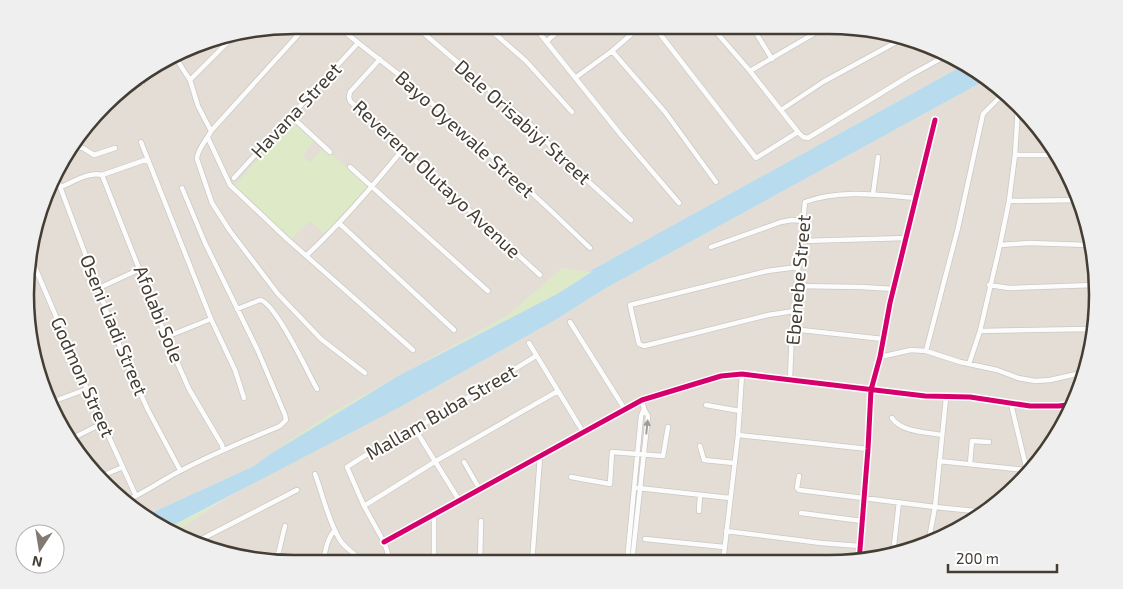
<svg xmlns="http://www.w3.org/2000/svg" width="1123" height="589" viewBox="0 0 1123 589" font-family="'Exo 2',sans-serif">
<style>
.residential{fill:#e3ddd5;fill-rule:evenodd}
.green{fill:#dee9c8}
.water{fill:#b8dbed}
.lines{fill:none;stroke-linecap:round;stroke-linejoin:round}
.minor-casing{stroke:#cbc8c4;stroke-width:6}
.minor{stroke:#fcfcfc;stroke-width:4.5}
.cycleway-casing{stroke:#fff;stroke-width:8}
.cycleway{stroke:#d6006c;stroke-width:5}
.oneway{fill:#a09c98}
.labels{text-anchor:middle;stroke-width:4;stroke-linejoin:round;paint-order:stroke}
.street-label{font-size:19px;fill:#443d34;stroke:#fff}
.rim{fill:none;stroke:#443d34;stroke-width:2.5}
</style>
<rect width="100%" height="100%" fill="#eeece8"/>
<path class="residential" d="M295 25 846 26 948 53 964 65 588 272 563 268 507 316 327 416 254 466 147 515 92 472 46 398 26 312 34 225 70 145 130 81 208 39ZM292 122 314 141 302 156 309 163 325 233 310 220Z
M984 81 1031 117 1084 208 1097 312 1070 414 1031 472 978 518 931 544 864 562 277 563 173 534 223 500 282 467 400 407 552 322 606 288Z"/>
<path class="green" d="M292 122 314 141 302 156 309 163 324 148 362 180 367 187 325 234 310 221 291 239 234 186Z
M563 268 588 272 597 268 557 294 398 376 272 453 327 416 507 316Z
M223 500 173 534 166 529Z"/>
<path class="water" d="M964 65 984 81 606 288 552 322 400 407 166 529 147 515 254 466 272 453 398 376 557 294 593 271 588 272Z"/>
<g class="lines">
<defs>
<path id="minor" d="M337 25C358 44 381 60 403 78 467 133 529 189 590 248
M414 25 532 126 557 153 631 220
M485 25 526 61 572 112
M533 25 621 135 679 203
M653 25 756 158 798 132 750 71 710 25
M751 25 772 59
M804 26 810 35
M547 41 565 25
M612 51 665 112 716 182
M175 57 190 80 198 106 211 131C207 140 197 149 197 159L212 203 230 231 278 294 321 339 365 373
M380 59 350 92 349 97 350 101 540 275
M750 71 827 26
M139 76 142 83
M575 78 612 51 642 25
M190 80 235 35
M781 110 823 82 900 40
M291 116 330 152
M211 131 307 25
M798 132 803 137 808 138 909 76 949 54
M208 138 230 185 286 238 413 350
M141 142 211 319
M70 146 83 148 94 155 115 148
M1015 155 1018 107
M350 167 488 291
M102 175 166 337 189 389 222 445 223 449
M56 176 123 355 148 410 180 470
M234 178 358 43
M61 187C73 182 90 171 102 175L148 159
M873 194 878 157
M1009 201 1079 200
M339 223 454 330
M802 241 907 238
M1000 245 1029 243 1089 245
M711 247 781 222 792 220 804 221
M307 255C342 222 373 186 403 149
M31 258 87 389 136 496
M989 285 1009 288 1094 285
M796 286 861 287 894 289
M99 288 140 269
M237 309 260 300C275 302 308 373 317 389
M794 311 768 315 644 346 639 344 630 305 767 271 798 267
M570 322 624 408
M792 329 883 339
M980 331 1087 329 1090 332 1091 337
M166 337 211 319 235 370 244 398
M529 343 583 432
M926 351 958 228 983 114 1002 95
M880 357 911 350 926 351 960 362 997 370 1018 378 1035 381 1050 380 1081 373
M969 364 980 331 1000 245 1009 201 1015 155H1053
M790 379 792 329 805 202C840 189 880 195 916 198
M49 403 87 389
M1011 404 1028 475
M706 405 740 411
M892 418C901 432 926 432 942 435
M415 429 459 500
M738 435 868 449
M71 439 103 423
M700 446 704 460 734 463
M939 461 1026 470
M464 462 479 488
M970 464 972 441 989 442
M315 474C323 495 328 521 340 540 346 550 357 553 361 563
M799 476 797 488 799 490 935 507 946 398
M99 477 123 467
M571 477 610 484 612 452 663 456 668 427
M638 488 730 498
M127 500C147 492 163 479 182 470 214 453 247 440 280 426L286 420 285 415 258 351 205 243 182 188
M364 506 436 461 558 391
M699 511 700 495
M801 513 862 521
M434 514V563
M726 531 821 543 860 546
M645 539 724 547
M196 542 297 490
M384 542 642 400 721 376 742 374 925 396 970 397 1030 406H1059L1073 404
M928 545 935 507 985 512
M893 554 899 502
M263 560 278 554
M627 562 641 416 644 409
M632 562 648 416 644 409 642 400
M723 562 738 435 742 374
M859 562 868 449 871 390 880 357 890 303 935 120
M276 563 285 526
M323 563C325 552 327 538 335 530
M391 563 384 542 364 506 347 467 385 443 415 429 477 392 536 356
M480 563 481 521
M532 563 540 457"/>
</defs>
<use href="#minor" class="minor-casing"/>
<use href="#minor" class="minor"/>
<defs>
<path id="cycleway" d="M384 542 642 400 721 376 742 374 925 396 970 397 1030 406H1059L1073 404
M859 562 868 449 871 390 880 357 890 303 935 120"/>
</defs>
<use href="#cycleway" class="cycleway-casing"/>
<use href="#cycleway" class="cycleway"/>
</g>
<defs><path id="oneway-solid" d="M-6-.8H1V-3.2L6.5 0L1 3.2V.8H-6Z" transform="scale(1.25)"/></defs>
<use class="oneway" href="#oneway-solid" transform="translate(647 427) rotate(-84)"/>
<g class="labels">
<g class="street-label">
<text transform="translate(296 110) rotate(-47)" y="7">Havana Street</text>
<text transform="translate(523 122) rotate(42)" y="7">Dele Orisabiyi Street</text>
<text transform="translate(465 134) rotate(42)" y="7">Bayo Oyewale Street</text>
<text transform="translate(437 179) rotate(43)" y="7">Reverend Olutayo Avenue</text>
<text transform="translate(798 280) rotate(-85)" y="7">Ebenebe Street</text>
<text transform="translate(159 314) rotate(68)" y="7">Afolabi Sole</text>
<text transform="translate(114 325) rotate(68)" y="7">Oseni Liadi Street</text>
<text transform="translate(83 377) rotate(66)" y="7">Godmon Street</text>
<text transform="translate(441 412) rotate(-30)" y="7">Mallam Buba Street</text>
</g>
</g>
<path d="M0 0H1123V589H0ZM294 34H829A260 260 0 0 1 1089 294V295A260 260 0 0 1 829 555H294A260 260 0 0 1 34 295V294A260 260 0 0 1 294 34Z" fill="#f0efef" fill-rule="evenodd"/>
<path class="rim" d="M294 34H829A260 260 0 0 1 1089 294V295A260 260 0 0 1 829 555H294A260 260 0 0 1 34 295V294A260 260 0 0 1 294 34Z"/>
<g transform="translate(40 549) rotate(192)"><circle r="24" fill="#ffffff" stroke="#b4b1ae"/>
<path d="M0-4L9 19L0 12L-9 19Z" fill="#807a73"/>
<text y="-8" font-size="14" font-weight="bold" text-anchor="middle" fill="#443d34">N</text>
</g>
<path d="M948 564v8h109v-8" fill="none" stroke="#443d34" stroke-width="2.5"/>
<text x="956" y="564" font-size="15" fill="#443d34" stroke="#ffffff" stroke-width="4" paint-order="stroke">200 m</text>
</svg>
